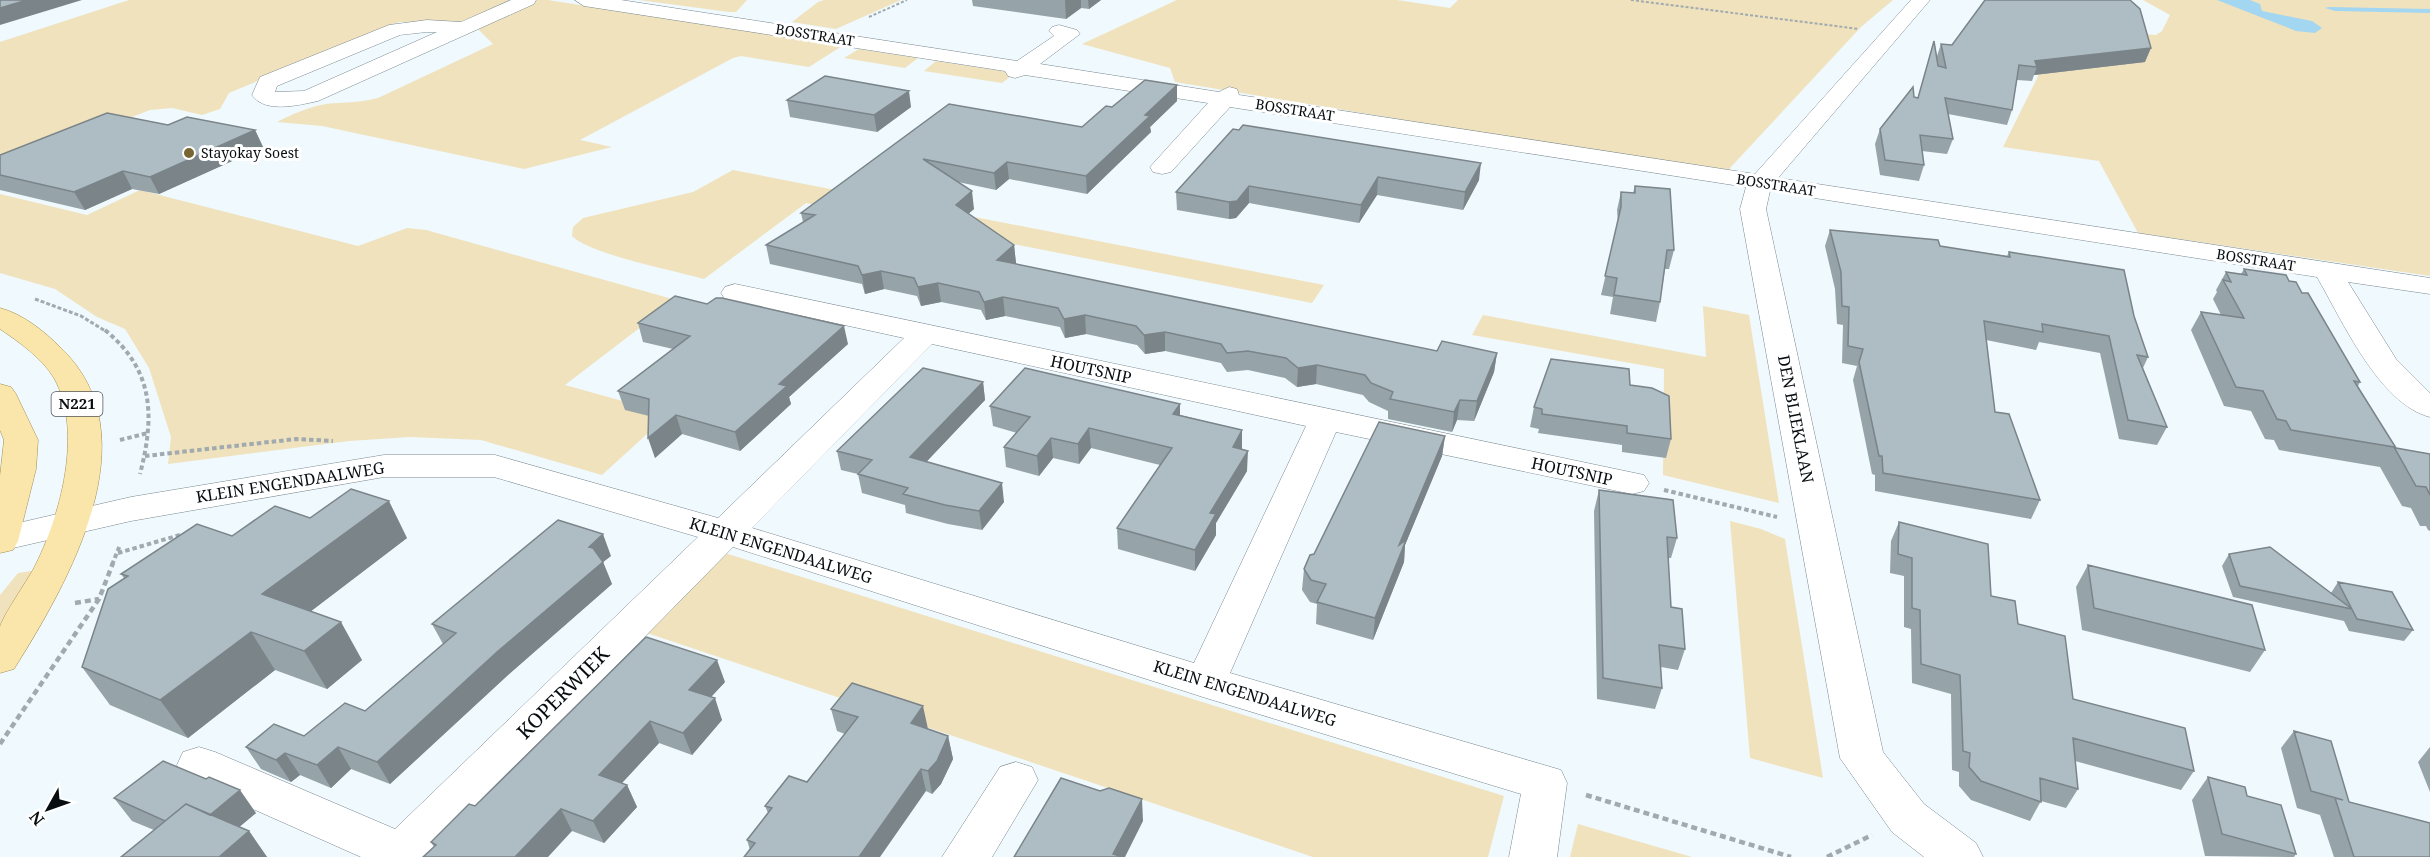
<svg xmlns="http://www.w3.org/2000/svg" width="2430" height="857" viewBox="0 0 2430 857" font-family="'Noto Serif',serif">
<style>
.green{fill:#f0e2bd}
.water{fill:#a3d6f1}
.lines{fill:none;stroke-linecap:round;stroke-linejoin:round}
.minor-casing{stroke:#7a888f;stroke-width:1}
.major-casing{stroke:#a38e50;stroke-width:1}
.path-far3{stroke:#a1aaae;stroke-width:2;stroke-dasharray:3 2;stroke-linecap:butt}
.path-far2{stroke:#a1aaae;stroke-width:3;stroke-dasharray:4 2;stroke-linecap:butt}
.path-far1{stroke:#a1aaae;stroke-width:4;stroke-dasharray:4.5 3;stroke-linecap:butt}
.path{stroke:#a1aaae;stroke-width:4.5;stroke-dasharray:6 4;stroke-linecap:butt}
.minor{fill:#fff;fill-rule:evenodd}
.major{fill:#fae5aa;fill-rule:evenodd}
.wall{fill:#96a3a9}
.shaded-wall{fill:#7a8489}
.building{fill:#aebdc4;stroke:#7a8489;stroke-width:1.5}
.poi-dot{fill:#776533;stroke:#fff;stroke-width:2}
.labels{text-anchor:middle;stroke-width:6;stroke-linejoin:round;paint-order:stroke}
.far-street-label{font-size:14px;fill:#080d10;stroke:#fff}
.far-poi-label{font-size:14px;fill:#080d10;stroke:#fff;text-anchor:start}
.shield{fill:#fff;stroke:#525658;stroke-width:1.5}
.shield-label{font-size:15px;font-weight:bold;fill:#080d10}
.street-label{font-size:16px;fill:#080d10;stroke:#fff}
.near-street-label{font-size:20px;fill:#080d10;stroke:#fff}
</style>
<rect width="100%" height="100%" fill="#eff9fe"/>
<path class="green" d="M129 0H548L842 46 809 67 741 56 733 58 580 140 612 147 524 169 322 126 277 122C293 114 308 107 326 104 344 102 360 103 378 98L493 44 471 22H399L229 93 220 109 202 115 172 108 150 110 0 168V42Z
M639 0H747L736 12H729Z
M824 0H901L836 29 792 22 818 2Z
M1177 0H1397L1450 8 1458 0H1893L1861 27 1730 168V174L1175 82 1170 68 1082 44Z
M2143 0H2430V276L2138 233 2099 161 2003 147 2062 28 2156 35 2162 31 2170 15Z
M859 49 918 58 905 68 844 58Z
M936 61 1015 73 1002 83 924 71Z
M733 170 1324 285 1312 303 806 203 704 279C676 271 589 254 572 236L573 227 583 218 693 192Z
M140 190 358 246 407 228 426 230 676 300 565 385 669 414 602 475 481 440 410 437 349 441 168 464 171 437 149 368 125 329 97 317 55 289 0 273V194L87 215Z
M1703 306 1749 315 1779 503 1663 475 1664 369 1472 335 1483 315 1706 357Z
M1730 521 1761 529 1785 539 1823 778 1750 758Z
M725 553 1504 796 1488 857H1313L647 633Z
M38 570 0 646V595L18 573Z
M1578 824 1692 857H1570Z"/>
<path class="water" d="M2217 0H2250L2260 4 2262 11 2312 21 2322 28 2315 33 2296 31Z
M2329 7 2430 9V13L2335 11 2325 8Z"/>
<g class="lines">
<defs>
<path id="minor" d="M511 0H536L534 4 318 101C299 105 265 114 252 95L260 77 389 25 427 20 461 22ZM427 32H437L304 91 275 92 277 86 400 35Z
M575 0H621L1017 61 1054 36 1049 31 1052 27 1059 25 1077 30 1080 34 1040 64 1219 92 1229 87 1237 89 1239 95 1755 174 1911 0H1930L1778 178 2430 278V294L2348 282 2396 359 2430 393V417C2379 404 2342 320 2317 277L1770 191 1766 209 1883 752 1924 804 1976 843 1983 857H1924L1892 832 1840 758 1740 209 1746 187 1230 107 1171 172 1162 174 1153 172 1150 167 1208 103 1025 75 1015 78 1008 76 1005 71 584 6Z
M735 284 1644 475 1649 483 1644 491 1632 494 1336 432 1230 673 1561 770 1567 783 1557 857H1509L1521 794 1206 698 733 547 428 857H361L183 778 177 765 183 752 199 747 215 752 395 829 698 537 494 477H384L131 521 0 551 1 527 131 497 384 455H495L718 518 904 338 725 299 721 293 725 287ZM932 344 1306 426 1194 663 752 528Z
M1016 762 1032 767 1038 780 992 857H942L1000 767Z"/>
<path id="major" d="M0 308C23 314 44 331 61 348 153 436 68 583 14 669L0 673C0 659 0 641 0 627 2 617 27 581 34 568 60 517 84 432 54 378 42 358 19 342 0 329Z
M0 384 11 387 16 394 38 440 36 469 18 541 13 550 0 553V476L4 440 0 430Z"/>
</defs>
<use href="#minor" class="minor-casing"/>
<use href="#major" class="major-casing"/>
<path class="path-far3" d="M1631 0 1859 29
M869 17 907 0"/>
<path class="path-far2" d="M35 299 81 316 107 332"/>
<path class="path-far1" d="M105 330C154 370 155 416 140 474
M120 440 148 433
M145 456 296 439 333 441
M1664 490 1777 517
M118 553 180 535
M112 565 120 545"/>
<path class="path" d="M75 603 99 599
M0 744 99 599 113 563
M1586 795 1791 857
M1827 857 1872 835"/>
<use href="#minor" class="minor"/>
<use href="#major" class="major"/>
</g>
<path class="wall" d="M972 0H1101L1089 9 1081 8 1066 19 973 6Z
M1934 41 1937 56 1941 44 2145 62 2034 75 2032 81 2017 80 2012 110 2007 125 1948 114 1953 139 1947 154 1922 151 1924 165 1919 181 1880 175 1875 144 1880 129 1914 97 1918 98Z
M787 100 911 107 877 132 790 117Z
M1177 101 1150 127 1151 132 1087 194 1009 179 996 190 958 182 974 209 968 214 1014 245 1016 264 1437 351 1497 353 1494 372 1474 421 1457 420 1452 432 1388 419V411L1369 402 1363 395 1316 384 1297 387 1285 378 1248 370 1227 372 1221 363 1165 351 1145 354 1137 345 1086 334 1065 338 1060 327 1005 316 986 320 981 310 941 302 921 306 917 296 884 289 865 294 862 284 770 264 766 245 803 222 801 213 949 104 1082 127 1112 107Z
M168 125 255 130 263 147 159 194 132 189 85 210 0 190V155Z
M1233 129 1479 180 1463 210 1377 195 1359 223 1249 203 1236 218 1229 219 1177 210 1176 192Z
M1635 186 1674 250 1669 269H1665L1660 302 1656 322 1610 314 1613 297 1601 295 1618 223 1617 210 1621 192 1633 193Z
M1830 230 2007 256 2009 252 2134 316 2148 357 2143 368 2167 427 2157 445 2119 439 2100 353 2039 342 2036 350 1986 340 1995 412 2040 500 2031 519 1875 491V475L1872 474 1853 380 1857 366 1842 363 1843 325 1837 324 1835 289 1825 246Z
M2244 269 2289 281 2302 293 2360 382 2358 386 2396 448 2430 454V531L2428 530 2426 526H2420L2411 508 2402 506 2380 467 2279 450 2274 440 2265 439 2251 411 2224 406 2191 330 2201 312 2221 315 2213 299 2217 292 2216 290 2226 272 2241 274Z
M638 323 848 344 789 397 791 404 740 451 682 434 655 458 649 416 625 410 618 391 673 349 643 342Z
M983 382 985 400 926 462 1004 502 982 530 948 524 906 513 905 505 862 493 858 474 841 470 837 451Z
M1630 385 1671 439 1666 458 1622 452V445L1538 433 1539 429 1530 427 1534 407Z
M1180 404V415L1242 430V449L1247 471 1216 523V535L1195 571 1118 549 1117 528 1160 465 1091 448 1079 464 1053 458 1039 476 1006 467 1004 447 1017 433 993 426 990 406Z
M1445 436 1442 456 1405 545 1404 562 1373 640 1316 624 1317 604 1310 602 1302 590 1304 569 1314 554Z
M1599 490 1677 538 1671 558H1668L1671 607 1685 649 1678 670 1661 667 1662 688 1655 709 1597 699 1594 511Z
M1899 522 1991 596 2018 624 2073 699 2194 771 2181 790 2075 761 2078 789 2066 808 2041 801 2030 821 1971 800 1959 786V772L1952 770 1951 694 1912 683 1911 629 1904 627V576L1890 573 1891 541Z
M232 536 407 538 311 611 362 660 327 689 275 670 188 738 110 705 82 667 124 578 121 574Z
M2229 554 2331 593 2338 582 2413 630 2404 641 2349 631 2344 621 2233 597 2222 566Z
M611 556 603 562 612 584 508 675 390 784 351 769 331 788 300 775 291 782 261 769 246 747 304 736 365 711 443 644 432 624Z
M2088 565 2265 650 2250 672 2082 630 2076 587Z
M725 682 711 697 722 720 692 755 659 743 622 783 627 785 637 807 604 843 572 831 434 847 431 842 475 806Z
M831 709 928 729 948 736 953 759 941 784 932 794 926 791 750 850 747 840 768 813 765 806 807 782 845 734 837 731Z
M2294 731 2349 802 2430 857H2334L2320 815 2297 808 2281 748Z
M2430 747V792L2418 762Z
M2208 777 2247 796 2296 854 2294 857 2205 856 2192 800Z
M114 798 256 813 239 827 249 831 267 857H121L154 830 132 821Z"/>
<path class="shaded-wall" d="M27 0H82L0 25V8Z
M1065 0H1081V8L1066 19Z
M1088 0H1101L1089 9Z
M2151 48 2145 62 2034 75 2037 67 2035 61Z
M1177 85V101L1150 127 1151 132 1087 194 1086 176 1145 115Z
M909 91 911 107 877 132 874 115Z
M255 130 263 147 159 194 150 177Z
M1007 162 1009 179 996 190 994 173Z
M1481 163 1479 180 1463 210 1465 192Z
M123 171 132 189 85 210 74 192Z
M1378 177 1377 195 1359 223 1361 205Z
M1249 186V203L1236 218 1229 219V202Z
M972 191 974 209 958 223 956 205Z
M1014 245 1016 263 999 278 997 260Z
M881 271 884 289 865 294 862 275Z
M938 283 941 302 921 306 918 287Z
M1003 297 1005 316 986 320 984 302Z
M1085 315 1086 334 1065 338 1064 319Z
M844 326 848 344 789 397 791 404 740 451 735 432 779 384Z
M1165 332V351L1145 354 1144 335Z
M1497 353 1494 372 1474 421 1477 401Z
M1317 365 1316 384 1297 387 1298 368Z
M983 382 985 400 913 476 910 457Z
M1460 400 1457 420 1452 432 1454 412Z
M1180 404V424L1173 414Z
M676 415 682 434 655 458 648 438Z
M1089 428 1091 448 1079 464 1078 444Z
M1242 430V450L1233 447Z
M1445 436 1442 456 1405 545 1404 562 1373 640 1375 618 1399 545Z
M1051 438 1053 458 1039 476 1037 456Z
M1248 451 1247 471 1216 523V535L1195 571V550L1210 513Z
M1002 483 1004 502 982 530 979 511Z
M389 501 407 538 285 631 262 594Z
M603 534 611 556 603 562 612 584 508 675 390 784 377 762 497 652 589 547Z
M341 622 362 660 327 689 304 651Z
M251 632 275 670 188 738 160 700Z
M717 660 725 682 697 712 689 690Z
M715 698 722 720 692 755 683 733Z
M923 706 928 729 916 746 911 723Z
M650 721 659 743 609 797 599 775Z
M948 736 953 759 941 784 932 794 928 771Z
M338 747 351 769 331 788 317 765Z
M285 753 300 775 291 782 276 760Z
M921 769 926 791 880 857H859Z
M627 785 637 807 604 843 593 821Z
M240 790 256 813 207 854 190 831Z
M1142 799 1143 821 1125 857H1113V854Z
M561 809 572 831 548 857H515Z
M249 831 267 857H219Z"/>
<path class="building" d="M0 0H27L0 8Z
M1985 0H2130L2140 9 2151 48 2035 61 2037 67 2019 65 2012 110 1945 98 1953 139 1920 135 1924 165 1885 160 1880 129 1913 87 1914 97 1918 98 1934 41 1938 66 1946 68 1941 44 1952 45Z
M825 76 909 91 874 115 787 100Z
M1145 80 1177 85 1145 115 1150 116 1086 176 1007 162 994 173 923 159 972 191 956 205 1014 245 997 260 1437 351 1442 341 1497 353 1477 401 1460 400 1454 412 1390 399 1393 392 1371 383 1365 375 1317 365 1298 368 1286 358 1248 351 1227 353 1221 344 1165 332 1144 335 1136 326 1085 315 1064 319 1058 308 1003 297 984 302 979 292 938 283 918 287 914 278 881 271 862 275 858 266 766 245 815 215 801 213 949 104 1082 127 1106 106 1112 107Z
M107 113 168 125 187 117 255 130 150 177 123 171 74 192 0 175V155Z
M1243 125 1481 163 1465 192 1378 177 1361 205 1249 186 1237 201 1229 202 1176 192 1233 129 1239 130Z
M1635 186 1670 189 1674 250H1667L1660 302 1614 295 1617 278 1605 276 1621 207V192L1635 193Z
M1830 230 1938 240 1940 246 2010 257 2009 252 2124 270 2134 316 2148 357 2137 355 2167 427 2128 420 2109 336 2042 324 2043 332 1984 321 1995 412 2009 414 2040 500 1883 473 1882 456H1879L1859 362 1863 349 1848 346 1849 307 1842 306 1841 272Z
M2244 269 2286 275 2289 281 2296 282 2302 293H2308L2360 382 2354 381 2396 448 2430 454V495L2426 487 2416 486 2394 447 2291 430 2286 421 2277 419 2263 391 2236 387 2201 312 2244 318 2223 280 2231 282 2226 272 2247 275Z
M675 296 707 304 716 298H722L844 326 779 384 787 386 735 432 676 415 648 438 649 399 618 391 690 336 638 323Z
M1551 359 1629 369 1630 385 1652 388 1669 396 1671 439 1627 433V426L1542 414V409L1534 407Z
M923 368 983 382 910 457 1002 483 979 511 945 505 903 494 908 488 858 474 872 460 837 451Z
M1025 368 1180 404 1173 414 1242 430 1233 447 1248 451 1210 513 1216 514 1195 550 1117 528 1172 448 1089 428 1078 444 1051 438 1037 456 1004 447 1030 417 990 406Z
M1379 422 1445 436 1399 545 1406 540 1375 618 1317 602 1326 584 1311 580 1304 569 1310 555 1314 554Z
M351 489 389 501 262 594 341 622 304 651 251 632 160 700 82 667 108 589 128 576 121 574 197 524 232 536 275 506 310 518Z
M1599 490 1673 500 1677 538 1667 537 1671 607 1682 609 1685 649 1659 645 1662 688 1603 678Z
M558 520 603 534 589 547 593 548 603 562 497 652 377 762 338 747 317 765 285 753 276 760 246 747 274 724 304 736 345 703 365 711 456 633 432 624Z
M1899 522 1988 544 1991 596 2015 601 2018 624 2065 636 2073 699 2185 728 2194 771 2073 738 2078 789 2040 778 2041 802 1981 781 1969 767 1970 753 1963 751 1960 675 1921 664 1920 610 1912 608V558L1898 554Z
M2270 547 2352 609 2240 586 2229 554Z
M2088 565 2252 605 2265 650 2094 608Z
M2338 582 2392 592 2413 630 2357 619Z
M646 637 717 660 689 690 715 698 683 733 650 721 599 775 627 785 593 821 561 809 515 857H423L436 845 431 842 469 804 475 806Z
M852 683 923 706 911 723 948 736 937 761 928 771 921 769 859 857H744L755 843 747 840 772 808 765 806 789 776 807 782 858 717 831 709Z
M2294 731 2331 741 2349 802 2430 823V857H2354L2335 798 2343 800 2311 791Z
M163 761 206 779 209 777 240 790 210 815 186 804 165 821 114 798Z
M2208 777 2245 787 2247 796 2281 805 2296 854 2222 834Z
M1061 778 1100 791 1109 788 1142 799 1113 854 1123 857H1014Z
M186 804 249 831 219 857H121Z"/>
<circle class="poi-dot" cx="189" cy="153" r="6"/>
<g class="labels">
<g class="far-street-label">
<text transform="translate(815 35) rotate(9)" y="5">BOSSTRAAT</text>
<text transform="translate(1295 110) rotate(9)" y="5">BOSSTRAAT</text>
<text transform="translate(1776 185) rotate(9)" y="5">BOSSTRAAT</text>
<text transform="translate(2256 260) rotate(9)" y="5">BOSSTRAAT</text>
</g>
<g class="far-poi-label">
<text x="201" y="158">Stayokay Soest</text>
</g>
<rect class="shield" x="51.5" y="392" width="51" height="24" rx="4.5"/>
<g class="shield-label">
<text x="77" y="409">N221</text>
</g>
<g class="street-label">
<text transform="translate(1091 369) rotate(12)" y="6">HOUTSNIP</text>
<text transform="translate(1796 419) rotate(79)" y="6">DEN BLIEKLAAN</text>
<text transform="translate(1572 471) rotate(12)" y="6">HOUTSNIP</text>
<text transform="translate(290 482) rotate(-9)" y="6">KLEIN ENGENDAALWEG</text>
<text transform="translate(781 550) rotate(17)" y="6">KLEIN ENGENDAALWEG</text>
<text transform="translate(1245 693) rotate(17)" y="6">KLEIN ENGENDAALWEG</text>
</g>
<g class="near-street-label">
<text transform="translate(563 693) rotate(-45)" y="7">KOPERWIEK</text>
</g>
</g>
<g transform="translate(48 809) rotate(230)" stroke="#ffffff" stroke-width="4.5" paint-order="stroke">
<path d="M0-4.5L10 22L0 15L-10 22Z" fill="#080d10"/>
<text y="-9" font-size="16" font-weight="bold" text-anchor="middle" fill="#080d10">N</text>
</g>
</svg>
